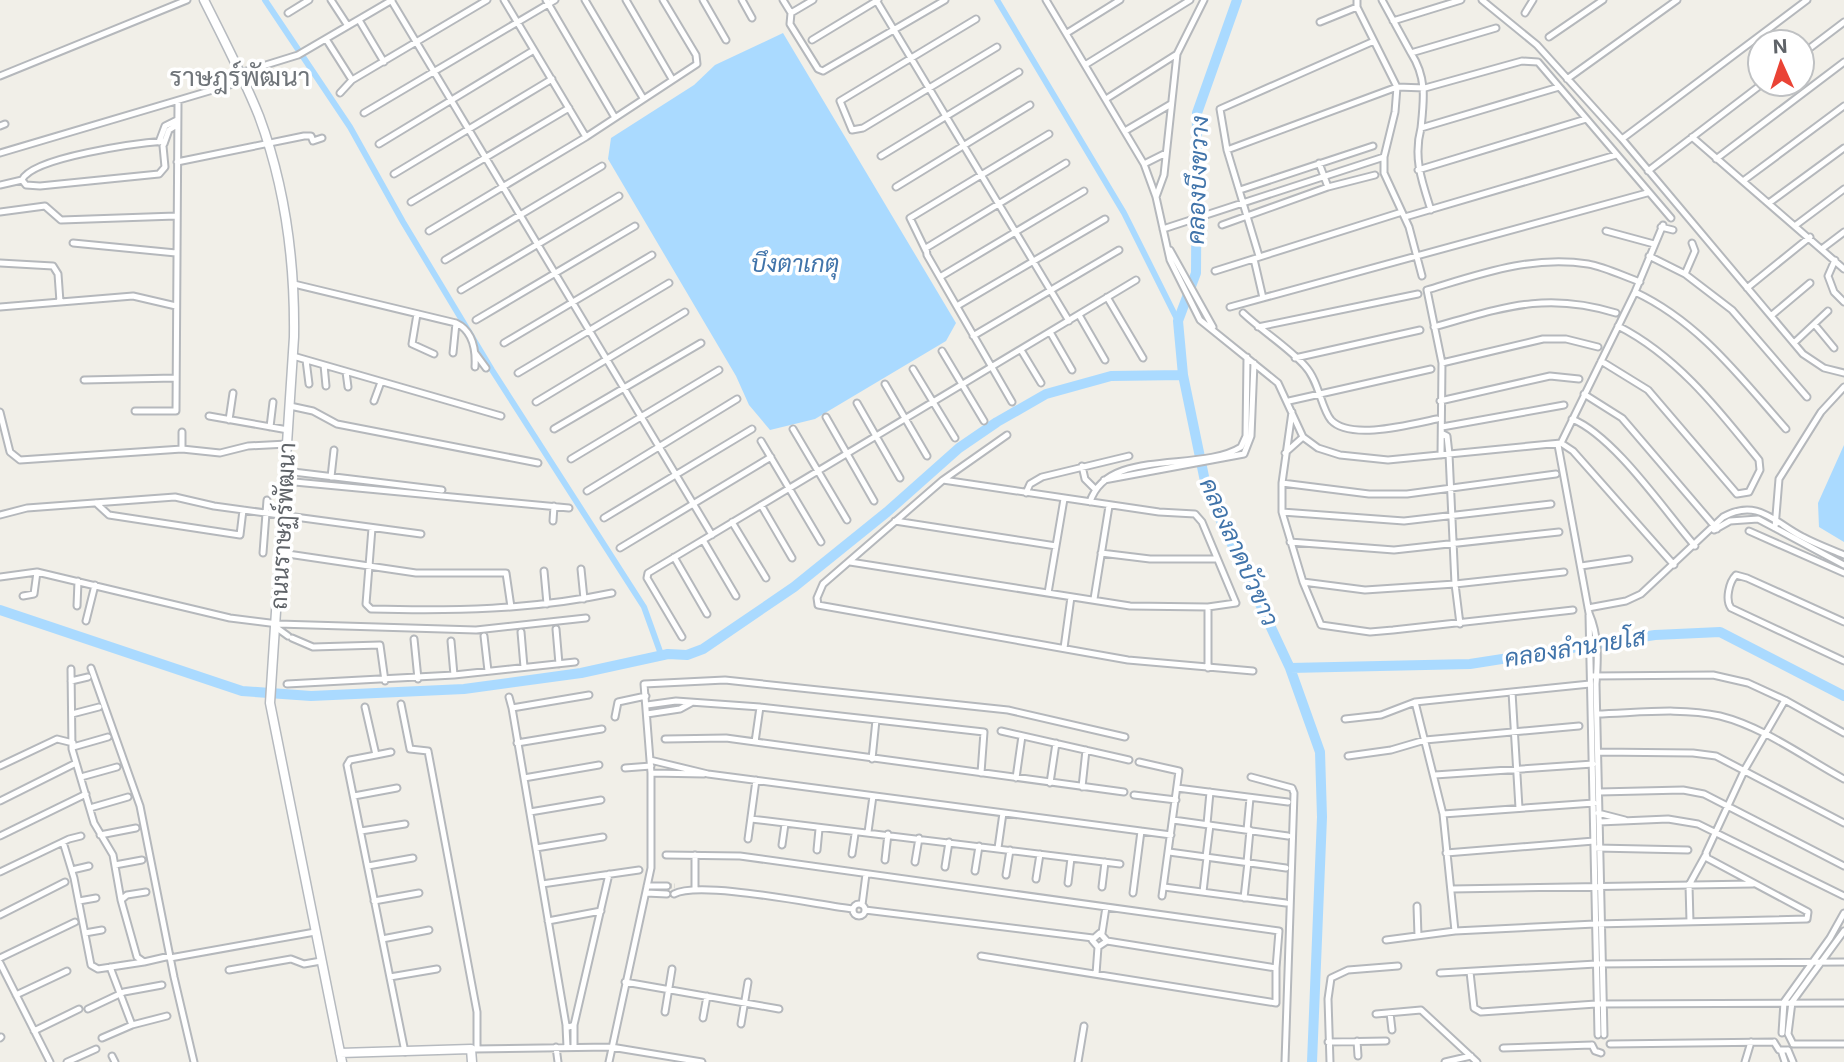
<svg xmlns="http://www.w3.org/2000/svg" width="1844" height="1062" viewBox="0 0 1844 1062" font-family="Inter,Sarabun,sans-serif">
<style>
.water{fill:#aadaff}
.lines{fill:none;stroke-linecap:round;stroke-linejoin:round}
.canal{stroke:#aadaff;stroke-width:6}
.river{stroke:#aadaff;stroke-width:10}
.street-tunnel{stroke:#ccccc8;stroke-width:5;stroke-dasharray:5 2.5;stroke-linecap:butt}
.street-casing{stroke:#b5b8bc;stroke-width:9}
.secondary-casing{stroke:#b6babf;stroke-width:11}
.street{stroke:#fff;stroke-width:5}
.secondary{stroke:#fff;stroke-width:8}
.labels{text-anchor:middle;stroke-width:7;stroke-linejoin:round;paint-order:stroke}
.street-label{font-size:23px;fill:#5f6368;stroke:#fff}
.water-label{font-size:24px;font-style:italic;fill:#4174aa;stroke:#fff}
.quarter-label{font-size:26px;fill:#70757a;stroke:#fff}
</style>
<rect width="100%" height="100%" fill="#f1efe8"/>
<path class="water" d="M783 33 956 323 946 341 815 419 770 430 749 405 736 376 608 159 611 138 694 85 715 65Z
M1844 445V542L1819 527 1818 503Z"/>
<g class="lines">
<path class="canal" d="M265 0 350 127 403 222 492 370 644 607 662 657
M997 0 1124 213 1178 321"/>
<path class="river" d="M1237 0 1197 113 1196 273 1178 321 1183 375 1207 491 1290 668 1320 752 1322 817 1312 1062
M0 610 242 691 311 696 464 689 581 673 668 654 687 655 703 649 794 587 887 512 959 448 997 422 1046 394 1111 376 1183 375
M1290 668 1470 664 1655 635 1720 632 1844 696"/>
<path class="street-tunnel" d="M667 886H675"/>
<defs>
<path id="street" d="M331 0 348 26
M391 0 712 535
M504 0 586 137
M546 0 614 116
M585 0 643 98
M626 0 672 79
M703 0 726 40
M742 0 752 18
M783 0 791 13 790 24 818 69 823 71 945 0
M876 0 1069 321
M1046 0 1144 164 1156 197 1170 260 1200 320 1278 383 1303 437 1318 448 1340 455 1388 460 1561 443 1573 451 1674 565
M1357 0V7L1397 87 1425 88 1522 61 1538 62 1671 218
M1382 0 1411 53 1496 28
M1482 0 1537 45 1622 139 1803 354 1824 368 1844 373
M288 13 309 0
M791 13 813 0
M1525 13 1533 0
M976 19 840 101 852 130 863 128 997 47
M359 20 384 62
M1393 21 1461 0
M1320 22 1357 7
M1067 33 1120 0
M1549 37 1603 0
M326 39 352 80
M812 40 878 0
M1411 53C1427 78 1424 99 1421 128L1559 87
M1802 54 1844 22
M1085 65 1190 0
M240 73 298 55 392 0
M0 76 187 0
M1567 79 1677 0
M340 93 352 80 487 0
M1106 99 1177 54
M364 113 555 0
M0 126 5 124
M1421 128C1413 158 1422 182 1431 210
M1125 131 1171 104
M1692 137 1844 269
M1622 139 1807 0
M159 142 165 126 177 120
M164 144 169 130 177 125
M379 144 534 50
M1227 150 1397 87 1395 112 1384 157V173L1409 227 1422 276
M0 153 243 81
M881 156 1019 72
M1716 159 1844 62
M177 162 304 136H311L313 141 322 138
M1319 163 1328 187
M1144 164 1166 153
M1418 170 1586 119
M1648 171 1762 84
M394 174 552 79
M22 180 26 185 40 186 159 174 165 167 163 146
M1743 181 1844 106
M0 185 22 180C32 157 139 143 165 141
M896 187 1030 105
M1240 190 1373 146
M1156 197 1164 175 1177 54 1204 0
M411 202 569 108
M1769 203 1844 148
M0 212 45 206 61 220 176 216
M1405 217 1616 155
M1222 225 1328 187 1375 175
M1796 225 1844 189
M1661 227 1673 230
M1163 229 1384 157
M429 231 586 137 697 64 696 55 663 0
M1606 231 1654 244
M73 243 176 253
M1823 248 1844 232
M1170 250 1213 327
M926 251 910 218 1049 134
M1259 256 1227 150 1220 109 1374 41
M1649 256 1685 274 1732 310 1807 397
M1254 259 1263 298
M445 260 602 166
M1835 260 1828 276 1834 292 1844 302
M0 263 53 266 58 274 60 302
M1215 271 1402 212
M1685 274 1695 251 1692 243
M940 277 1084 191
M294 284 456 323C473 331 476 350 475 367
M1747 288 1810 237
M461 290 619 196
M1635 292C1699 322 1740 377 1786 429
M1107 297 1143 358
M957 306 1105 219
M0 307 133 296 176 306
M1230 307 1647 193
M1243 313C1262 331 1288 347 1305 366 1319 381 1321 408 1331 420 1350 441 1412 424 1437 419
M417 314 412 344 434 354
M1079 315 1105 360
M1772 315 1810 283
M476 320 635 226
M1815 325 1834 348
M1258 327 1418 294
M1434 327C1502 308 1545 291 1616 313
M1050 332 1072 370
M973 336 1119 250
M1795 342 1828 311
M504 343 652 255
M1021 350 1041 383
M942 351 984 421
M453 353 456 323
M475 353 486 368
M293 356 501 416
M1295 358 1420 330
M306 360 309 384
M1601 361 1648 390 1737 494 1749 492 1760 470 1759 460C1718 409 1677 356 1618 326
M1442 363 1543 339H1566L1598 347
M324 365 326 386
M913 369 955 438
M346 372 348 387
M518 373 669 283
M84 380 175 378
M885 384 927 456
M1584 394 1622 418 1717 529
M374 401 381 382
M1289 401 1431 369
M1440 401 1550 376 1579 379
M536 402 685 312
M1012 402 927 255 926 248 1066 163
M857 403 900 478
M290 406 313 411 337 424 538 463
M135 411H176L178 103
M0 412 10 452 20 460 182 449 220 453 248 446 287 444
M1292 412 1282 483V512L1303 582 1321 625 1370 632 1393 630 1573 610
M209 416 288 430
M826 417 874 501
M1572 419C1614 436 1664 510 1695 546
M229 420 233 393
M270 427 273 402
M1442 427 1564 405
M554 429 701 343
M793 429 847 520
M1007 435 943 480 823 584 817 598 818 605 1128 660 1253 671
M761 441 821 542
M1561 443 1635 292 1663 225
M1558 445 1589 613C1599 636 1598 659 1596 684L1604 1035
M182 449V432
M1285 453 1303 437
M1441 455 1442 363 1427 290C1480 274 1532 255 1588 264 1605 267 1623 276 1640 282
M571 459 719 370
M1082 466 1085 479 1094 488
M285 471 442 490
M331 477 334 450
M1104 480 1244 454 1251 436 1254 363
M284 481 569 508
M1282 483 1369 494H1407L1556 474
M587 491 737 399
M1026 493 1030 484 1042 477 1129 456
M1090 502C1107 447 1200 473 1241 447L1246 436 1247 357
M96 503 109 515 240 535 243 510
M761 505 792 558
M1282 512 1404 521 1551 504
M0 515 27 508 175 497 214 506 421 534
M604 518 752 429
M553 521 554 506
M895 521 1056 546
M732 522 766 578
M372 528 366 604 371 609C453 611 532 610 612 593
M1775 528 1779 479 1821 412 1844 387
M1714 530 1730 521 1758 519 1844 565
M1749 531 1844 573
M703 540 736 596
M1290 542 1394 550 1559 532
M620 548 771 457
M263 553 267 500
M281 553 416 573H506L511 607
M1101 553 1150 559H1217
M674 557 707 614
M850 562 1130 606 1208 607 1236 603 1202 522 1195 514 1159 512 943 480
M1581 566 1629 559
M581 569 584 599
M544 571 547 604
M0 577 37 572 230 618 278 624 476 630 586 618
M1303 582 1365 590 1455 584 1449 454 1447 436 1443 434
M1048 593 1064 499
M23 596 34 594 37 572
M1094 599 1109 506
M77 606 78 581
M1588 608 1626 601 1641 594 1723 517C1758 497 1776 524 1803 537 1816 544 1830 549 1844 555
M1589 615 1598 1035
M86 621 95 585
M1844 622 1747 578 1736 575C1729 582 1725 600 1731 608L1844 661
M1460 624 1455 584 1564 572
M277 628 288 636
M556 629 559 664
M521 632 524 667
M484 636 488 671
M682 637 647 578 648 573 1136 280
M292 638 313 647 380 645 385 681
M414 639 418 679
M1064 648 1071 597
M91 668 140 806 174 977 194 1062
M1208 668V607
M71 669 72 749 94 823 113 855 121 900
M454 675 575 662
M1593 676 1713 675 1748 683 1785 700
M71 681 88 677
M287 684 454 675 451 641
M1512 692 1519 808
M589 695 512 708 566 1025 569 1027 574 1025 609 874
M509 697 512 708
M1415 702 1443 814 1455 931
M401 704 410 749 428 751 477 1012V1049
M647 705 676 701 760 707 984 732 981 773
M365 707 376 755 350 760 347 765 405 1052
M72 714 99 707
M647 714 680 709 691 703
M1597 714C1636 713 1681 707 1720 716 1764 727 1805 758 1844 779
M615 717 618 702 646 696
M1345 719 1381 715 1415 702 1590 684
M1001 731 1129 760
M665 739 726 738 1124 792
M755 742 760 707
M517 743 602 729
M73 747 108 737
M1598 752 1693 753 1716 756 1844 823
M376 755 391 752
M1348 756 1391 750 1425 740 1579 726
M872 759 876 720
M650 760 708 774 1171 835
M1139 762 1179 771 1162 896
M0 766 57 739 73 743
M625 768 651 766
M651 773 704 774
M1435 775 1593 764
M81 777 117 767
M1251 777 1292 788 1294 793 1285 1062
M524 778 599 765
M1016 778 1022 736
M1050 783 1056 743
M1082 787 1086 750
M1177 788 1288 802
M1599 792 1683 790 1704 794 1844 866
M1134 795 1176 800
M354 796 397 788
M0 801 76 763
M90 808 128 797
M530 812 601 800
M1598 813 1625 820
M1443 814 1594 803
M751 819 1120 864
M1173 820 1288 836
M1599 822 1668 819 1698 824 1844 896
M1207 824 1210 792
M1247 830 1250 798
M361 831 405 824
M868 832 873 796
M100 835 136 828
M0 836 86 794
M748 839 756 780
M63 842 74 878 91 965 98 969 144 962
M782 845 785 824
M536 848 603 837
M998 848 1003 813
M1597 848 1688 850
M817 850 819 829
M1169 852 1286 868
M1446 853 1594 841
M852 854 855 834
M666 855 740 856 1279 931 1276 968
M695 855V889
M1206 857 1210 825
M885 860 888 834
M915 862 919 838
M1247 862 1250 830
M115 865 142 860
M368 866 413 858
M945 867 949 842
M72 870 89 866
M975 871 979 846
M0 872 69 839 81 836
M1006 875 1010 850
M1036 879 1040 854
M1068 883 1071 858
M542 884 639 870
M647 886H667
M1102 887 1105 862
M1164 887 1286 903
M1451 889 1753 884
M146 892 127 895 121 900 137 957 144 962 170 956
M1203 892 1207 857
M646 893 667 894
M1133 893 1141 831
M674 894C700 880 818 905 853 909
M1244 898 1248 862
M79 901 96 898
M374 901 419 893
M853 910a6 6 0 1 1 12 0a6 6 0 1 1-12 0Z
M862 905 866 874
M1417 906 1418 936
M865 910 1093 938
M0 915 65 882
M548 921 601 911
M1690 922 1689 885 1705 856
M85 933 102 930
M1102 933 1106 907
M382 939 429 930
M1386 940 1455 931 1595 924 1807 919 1808 912 1707 858 1706 853 1745 769 1785 700 1844 733
M981 956 1276 1003V968L1107 941
M0 958 75 922
M170 958 315 932
M0 963 50 1062
M110 967 132 1025
M229 970 291 959 304 964 321 961
M1470 972 1474 1008 1481 1012 1596 1004 1844 1003
M1440 973 1596 964 1844 962
M1096 974 1098 947 1092 940 1100 933 1107 941 1098 947
M390 977 437 969
M625 982 779 1009
M16 995 67 971
M88 1009 124 992 162 985
M665 1012 672 969
M1390 1013 1392 1030
M1376 1014 1421 1010 1477 1062
M703 1018 707 996
M741 1024 748 982
M574 1025V1047
M566 1026 567 1047
M34 1031 79 1009
M1782 1033 1784 1002 1830 938 1844 913
M0 1038 1 1037
M102 1038 132 1025 167 1016
M1357 1041 1358 1056
M1328 1042 1386 1041
M1774 1042 1779 1050H1788
M1610 1044 1774 1042
M1793 1044 1788 1034 1792 1002 1844 931
M1793 1044H1844
M1592 1045 1595 1051 1601 1053
M556 1047 558 1062
M1503 1048 1592 1045
M474 1049 611 1047 702 1062
M1781 1050 1785 1062
M1788 1050 1793 1062
M112 1056 115 1062
M67 1062 96 1049
M609 1062 651 868V773L644 684 725 680 1008 710 1125 737
M1078 1062 1084 1026
M1330 1062 1328 999 1331 978 1348 970 1398 966
M1445 1062 1471 1056
M1745 1062 1751 1042"/>
<path id="secondary" d="M204 0C223 38 243 76 259 116 285 186 295 263 294 337L270 703 342 1062
M340 1053 471 1049 472 1062"/>
</defs>
<use href="#street" class="street-casing"/>
<use href="#secondary" class="secondary-casing"/>
<use href="#street" class="street"/>
<use href="#secondary" class="secondary"/>
</g>
<g class="labels">
<g class="street-label">
<text transform="translate(283 526) rotate(-87)" y="8">ถนนราษฏร์พัฒนา</text>
</g>
<g class="water-label">
<text transform="translate(1198 180) rotate(-88)" y="8">คลองบึงขวาง</text>
<text x="795" y="272">บึงตาเกตุ</text>
<text transform="translate(1239 552) rotate(66)" y="8">คลองลาดบัวขาว</text>
<text transform="translate(1575 648) rotate(-9)" y="8">คลองลำนายโส</text>
</g>
<g class="quarter-label">
<text x="240" y="86">ราษฎร์พัฒนา</text>
</g>
</g>
<g transform="translate(1781 63) rotate(357)"><circle r="33" fill="#ffffff" stroke="#bfc1c3" stroke-width="2"/>
<path d="M0-5L12 26L0 18L-12 26Z" fill="#ea4335"/>
<text y="-10" font-size="19" font-weight="bold" text-anchor="middle" fill="#5f6368">N</text>
</g>
</svg>
